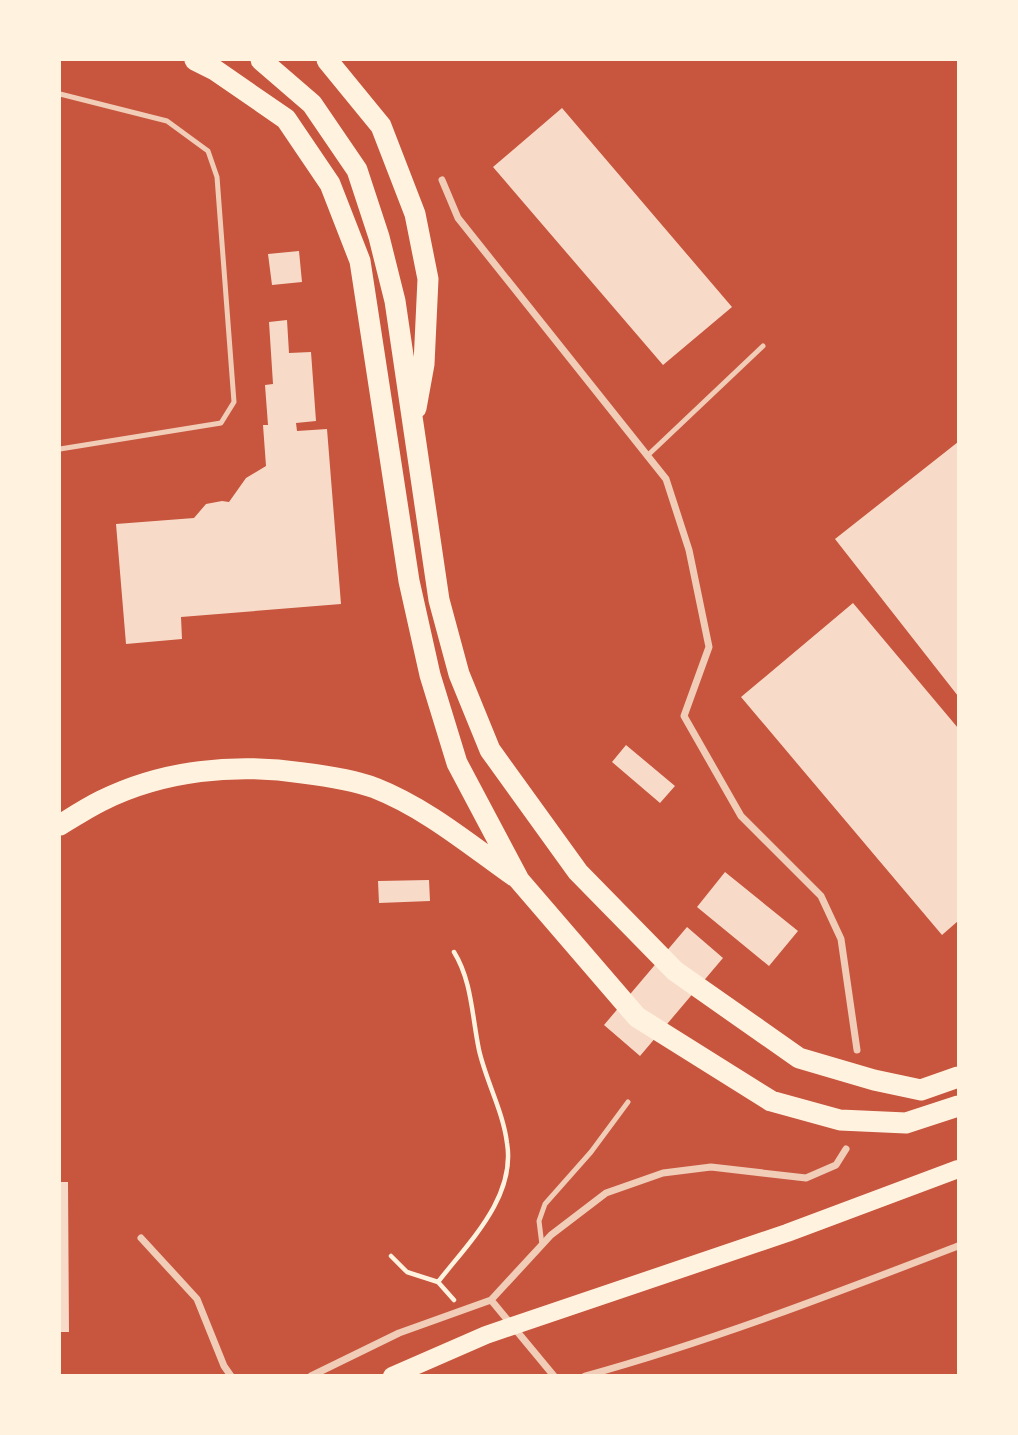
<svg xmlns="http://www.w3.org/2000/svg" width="1018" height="1435" viewBox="0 0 1018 1435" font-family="Poppins,sans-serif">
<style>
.building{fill:#f7dbc8}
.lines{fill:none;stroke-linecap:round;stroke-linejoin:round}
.path{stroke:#fff3e0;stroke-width:4.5}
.service{stroke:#f1ccb7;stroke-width:5}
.minor{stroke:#f1ccb7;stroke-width:7}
.primary{stroke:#fff3e0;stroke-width:18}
.motorway{stroke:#fff3e0;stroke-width:21}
</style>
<rect width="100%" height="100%" fill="#c8553d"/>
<path class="building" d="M562 108 732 307 663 365 493 167Z
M299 251 302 282 272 285 268 254Z
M287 320 289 353 311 352 316 421 296 423 297 431 327 429 341 604 181 617 182 639 126 644 116 524 194 518 206 504 222 501 229 502 246 478 266 466 263 425H268L265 385 273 384 269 322Z
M958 442V696L835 539Z
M853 603 958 728V921L942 935 741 697Z
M626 745 675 786 660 803 612 762Z
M725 872 798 931 769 966 697 907Z
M429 880 430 901 379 903 378 881Z
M687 927 723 958 640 1056 604 1025Z
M60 1182H68L69 1332H60Z"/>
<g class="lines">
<path class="path" d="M391 1256 407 1272 438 1282 454 1300
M438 1282C469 1242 516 1197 507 1143 503 1111 486 1081 479 1050 472 1017 472 981 454 952"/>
<path class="service" d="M60 94 167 121 208 151 217 177 234 402 221 423 60 449
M647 456 763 346
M542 1245 539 1221 545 1204 591 1152 628 1102"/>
<path class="minor" d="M442 180 458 218 666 479 689 550 709 647 684 716 741 816 821 896 841 939 857 1050
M141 1238 197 1299 224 1366 231 1376
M491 1300 554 1376
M311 1376 399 1333 491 1300 551 1235 606 1193 663 1173 711 1167 806 1178 836 1165 846 1149
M585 1376C712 1341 836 1293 958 1246"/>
<path class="primary" d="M392 1376 486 1335 787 1233 958 1169"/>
<path class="motorway" d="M195 60 215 70 286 119 330 184 360 261 409 581 430 675 457 763 519 880 637 1017 771 1101 840 1120 906 1123 958 1106
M261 60 312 104 357 170 379 237 395 301 439 600 459 674 490 750 578 872 675 971 799 1058 874 1080 921 1090 958 1077
M327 60 381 126 415 214 428 279 424 364 416 408
M60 825C73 817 87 808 101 801 163 770 235 763 303 773 327 776 353 780 375 788 426 808 470 845 514 876"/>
</g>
<rect width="1018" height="1435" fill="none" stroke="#fff3e0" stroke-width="122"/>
</svg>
